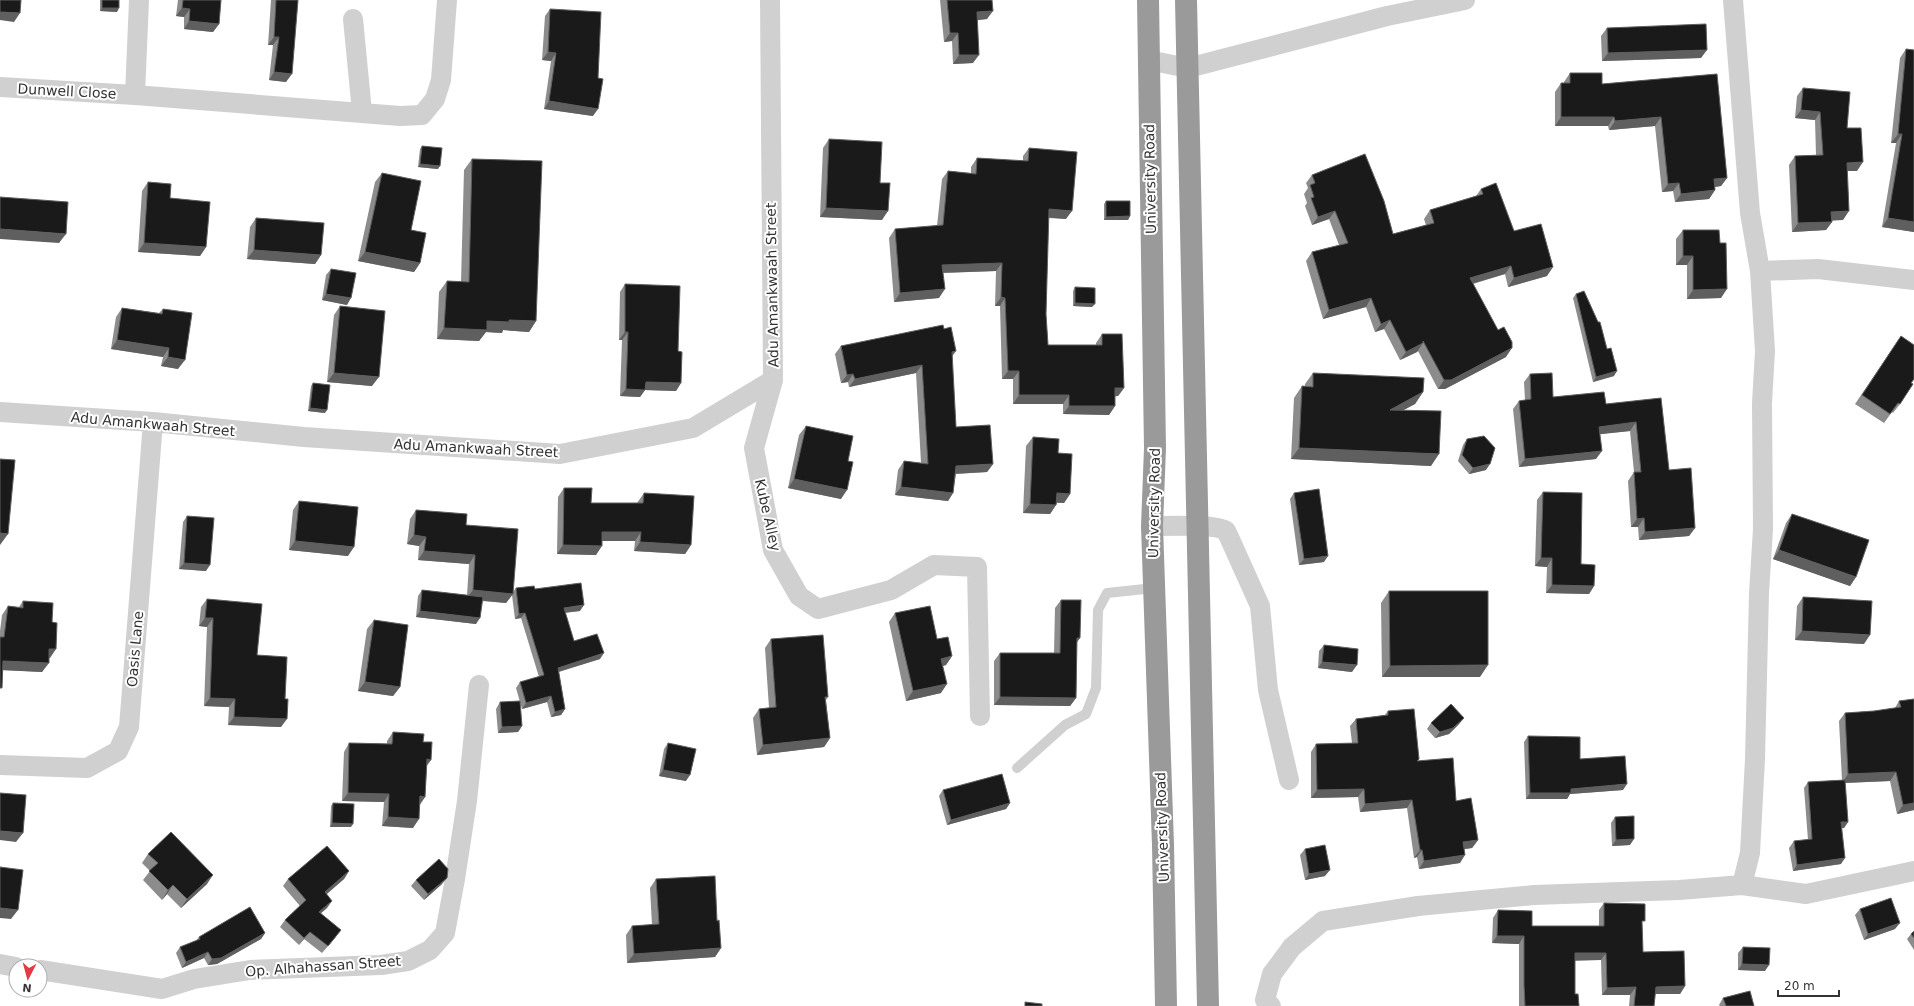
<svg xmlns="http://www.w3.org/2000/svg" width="1914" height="1006" viewBox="0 0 1914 1006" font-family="'DejaVu Sans',sans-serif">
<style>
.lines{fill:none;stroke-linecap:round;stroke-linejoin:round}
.lane{stroke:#d0d0d0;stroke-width:10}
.street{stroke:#d0d0d0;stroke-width:20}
.highway{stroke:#9a9a9a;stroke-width:22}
.wall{fill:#8c8c8c}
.shaded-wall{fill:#5f5f5f}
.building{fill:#1a1a1a;stroke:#5f5f5f}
.labels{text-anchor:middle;stroke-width:4;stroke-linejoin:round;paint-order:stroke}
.street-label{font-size:14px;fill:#333;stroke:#fff}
</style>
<rect width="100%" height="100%" fill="#fff"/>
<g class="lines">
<path class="lane" d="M1017 768 1065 725 1086 714 1096 688 1098 610 1107 593 1154 588"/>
<path class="street" d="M353 19 362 112
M1148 60 1188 68 1387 16 1465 0
M0 87 135 95 400 116 422 115 435 99 441 80 447 0
M135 95 139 0
M1760 271 1818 269 1914 280
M773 380 754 448 773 550 799 596 818 609 891 590 934 565 977 567 980 716
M0 412 153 422 304 437 560 454 693 428 773 380 770 0
M1152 526C1165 526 1217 524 1226 531 1227 533 1228 535 1229 537L1260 606 1268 690 1289 780
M0 765 87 768 118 751 129 727 153 422
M1742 885 1806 894 1914 871
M0 964 16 967
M40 970 162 989 194 979 250 970 381 965 408 961 430 950 445 933 455 879 467 801 479 685
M1271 1006 1265 1000 1272 974 1292 947 1323 921 1418 906 1534 895 1679 890 1742 885 1750 853 1755 759 1759 593 1763 529 1762 403 1765 351 1760 271 1750 213 1733 0"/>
<path class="highway" d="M1148 0 1155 448 1152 526 1163 845 1166 1006
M1186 0 1208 1006"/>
</g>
<path class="wall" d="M100 0H119L117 12 100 11Z
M178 0H221L219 24 213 32 184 29V17L176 16Z
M271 0H298L286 82 269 80 273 45H268Z
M940 0H992L987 19 977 20 973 63 953 64 952 41 944 42Z
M550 9 593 116 544 109 551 61 542 60 545 16Z
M1607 28 1701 58 1602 61 1601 36Z
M1906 49 1914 50V232L1882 227 1896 143H1891L1900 58Z
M1570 73 1602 84 1717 74 1727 178 1721 186 1715 187V190L1709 199 1675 202 1673 191 1662 192 1655 126 1609 130 1608 126H1555V92L1561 83H1564V82Z
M1803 88 1847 128 1857 171H1847L1843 220H1832V222L1826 230 1792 232 1789 165 1795 156 1816 155 1815 120 1795 118 1797 96Z
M829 139 880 183 882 220 820 217 823 148Z
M422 146 438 169 418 167 420 149Z
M1029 148 1066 219 1048 218 1046 314 1048 345H1096V343L1102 334 1124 388 1118 396H1115V406L1109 415 1063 414V404H1013V379H1002L1000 306H995L996 271 943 273 939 298 894 302 889 238 895 229 937 226 942 179 948 171 971 173V167L977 158 1023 161V156Z
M472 159 536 321 529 332 503 330 502 333 486 332 479 341 437 339 439 292 447 281 461 282 464 170Z
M382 173 411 230 420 263 414 272 358 261 375 182Z
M1312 175 1393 234 1426 225 1424 219 1430 210 1476 196 1481 189 1514 231 1547 276 1508 287 1505 274 1473 284 1506 357 1445 389H1438L1418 351 1417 352 1400 360 1384 329 1375 332 1366 307 1323 319 1306 261 1312 252 1339 245 1329 219 1312 225 1305 206 1307 203 1304 194 1308 188 1306 183Z
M148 182 170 198 206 247 200 256 138 252 142 191Z
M1106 201 1130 216 1128 220H1104V204Z
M256 218 321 255 315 264 247 259 250 227Z
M1683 230 1721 298 1687 299V265H1676V239Z
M331 269 347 305 322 300 326 275Z
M625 284 678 351 681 383 676 391 645 390 640 397 620 396 622 340H619L620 292Z
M1075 287 1092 307 1073 306V291Z
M1576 294 1607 349 1614 376 1593 382 1573 298Z
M340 306 372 386 327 382 334 315Z
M122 308 159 313 163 309 178 369 161 366 163 357 111 349 116 317Z
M944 329 952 356 956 427 993 464 987 472 956 474 953 493 948 501 895 495 898 470 904 461 921 463 916 373 849 387 848 382 841 383 835 354 841 346Z
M1901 336 1911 383 1900 404 1893 413 1892 412 1884 423 1855 404Z
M1313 373 1423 392 1415 404 1404 410 1431 466 1291 459 1294 398 1302 386H1305V384Z
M1530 374 1553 397 1606 404 1661 398 1669 470 1695 528 1689 536 1639 540 1638 527H1631L1628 481 1634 472 1630 431 1600 434 1596 459 1519 467 1513 409 1519 401 1525 400 1524 382Z
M313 383 325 413 308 411 311 386Z
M806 426 841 499 788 488 799 435Z
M1033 437 1058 453 1070 494 1064 503H1057L1056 505 1050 514 1023 513 1026 446Z
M1467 439 1486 470 1469 474 1458 461 1463 445Z
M564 488 591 503H637L644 493 691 545 685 554 634 551 635 541H602L596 555 557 554 558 497Z
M1543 492 1581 564 1594 586 1589 594 1546 593 1547 567 1535 566 1537 500Z
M1294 493 1324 562 1299 565 1290 499Z
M299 501 348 556 289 550 293 510Z
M416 510 466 525 513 592 516 588 535 589 580 611 565 613 574 641 600 659 559 672 565 709 561 715 551 717 547 702 522 709 516 688 520 682 539 677 521 618 515 619 512 595 506 603 482 601 476 624 416 617 418 596 422 590 467 595 469 564 418 560 419 546 407 544 410 519Z
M1792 514 1856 577 1850 586 1773 559 1786 523Z
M187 516 206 571 179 569 183 522Z
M1389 591 1480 677H1382L1381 603Z
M1803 597 1864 644 1795 640 1797 606Z
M207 599 257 655 285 699 281 727 228 725 229 707 204 706 207 627 199 626 201 607Z
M1061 600 1080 638 1077 642 1076 698 1070 706 994 705V661L1000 653H1054L1055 608Z
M23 601 50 658H49L42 672 3 670 0 688V631L2 615 8 606 19 607Z
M895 613 937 639 952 656 946 665 943 666 941 693 906 701 889 622Z
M374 620 400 687 393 696 358 691 367 629Z
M771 639 828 697 826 700 830 738 824 747 757 755 753 718 759 709 769 708 765 648Z
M1324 645 1352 672 1318 668 1319 651Z
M1914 699V810L1897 814 1890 781 1845 783 1848 822 1844 828H1842L1841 864 1793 871 1789 848 1794 841 1808 840 1804 788 1808 782 1842 780 1839 721 1845 713 1874 711 1895 708 1899 701Z
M500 702 522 726 518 732 498 733 496 709Z
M1388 711 1419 759 1418 761 1456 801 1478 840 1472 848 1464 849 1460 863 1419 869 1417 857 1414 858 1407 808 1360 812 1358 797 1311 798V752L1316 744 1352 743 1350 726 1356 719 1385 715Z
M1464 718 1459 724 1449 734 1435 738 1427 729 1431 723Z
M393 732 423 742 431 760 427 765 425 797 420 805 413 828 382 826 384 802 342 801 344 752 349 743 387 744V741Z
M1528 736 1623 790 1570 794 1567 799H1526L1524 742Z
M668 743 686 781 659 776 664 749Z
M943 790 1010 803 1006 809 947 825 939 796Z
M333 803 351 827H330L331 806Z
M1615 817 1630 845 1612 846 1611 823Z
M1305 849 1325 876 1305 880 1300 855Z
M148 854 207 884 181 908 167 894 162 900 143 880 150 871 142 863Z
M349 871 344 879 326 894 327 908 321 913 336 937 322 953 304 939 299 945 280 927 285 920 300 906 283 886 288 879Z
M656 879 717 921 721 948 715 957 627 963 626 935 632 926 652 925 650 888Z
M416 880 442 884 424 900 411 886Z
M1604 903 1642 925 1643 952 1685 986 1680 994H1655L1654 1006H1629L1630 995H1602L1601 960H1575V994L1579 1006H1519V944L1492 943 1493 918 1498 910 1532 926H1599V910Z
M1860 909 1895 929 1864 940 1855 915Z
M1914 931V950L1907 939 1911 934Z
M265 933 261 939 217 964 208 965 204 958 182 968 176 953 180 947 196 941 199 937Z
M1743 947 1765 971 1738 970V953Z
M1723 998 1754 1006H1720L1719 1005Z"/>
<path class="shaded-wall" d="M102 8H119L117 12 100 11Z
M182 8 190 9 184 17 176 16Z
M993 11 987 19 971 21 977 12Z
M0 12 20 13 14 22 0 20Z
M189 21 219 24 213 32 184 29Z
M950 33H958L952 41 944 42Z
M274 37H279L273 45H268Z
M1707 50 1701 58 1602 61 1608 53Z
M548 52 556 53 551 61 542 60Z
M959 55H979L973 63 953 64Z
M274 72 292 74 286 82 269 80Z
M549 101 598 109 593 116 544 109Z
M1801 110 1820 112 1815 120 1795 118Z
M1561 117H1614L1608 126H1555Z
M1661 117 1655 126 1609 130 1615 121Z
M1898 134H1902L1896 143H1891Z
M1863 162 1857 171H1841L1847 163Z
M420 164 440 166 438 169 418 167Z
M1727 178 1721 186 1708 188 1714 179Z
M1679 183 1673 191 1662 192 1668 184Z
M1715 190 1709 199 1675 202 1681 194Z
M826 208 888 211 882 220 820 217Z
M1049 209 1072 211 1066 219 1043 217Z
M1335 211 1329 219 1312 225 1318 217Z
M1849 211 1843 220 1826 221 1831 212Z
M1130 216 1128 220H1104L1106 217Z
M1888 218 1914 222V232L1882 227Z
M1832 222 1826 230 1792 232 1798 223Z
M0 229 66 234 59 243 0 239Z
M144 243 206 247 200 256 138 252Z
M254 250 321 255 315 264 247 259Z
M365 252 420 263 414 272 358 261Z
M1683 256H1693L1687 265H1676Z
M1002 263 996 271 936 273 942 265Z
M1511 266 1505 274 1464 286 1470 278Z
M1553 267 1547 276 1508 287 1514 278Z
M945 289 939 298 894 302 900 293Z
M1727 289 1721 298 1687 299 1693 290Z
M326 294 351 298 347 305 322 300Z
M1001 297 1005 298 1000 306H995Z
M1371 298 1366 307 1323 319 1329 310Z
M1075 303 1095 304 1092 307 1073 306Z
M509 320 536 321 529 332 503 330 502 333 486 332 479 341 437 339 444 328 487 321Z
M1390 320 1384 329 1375 332 1381 324Z
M625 332H628L622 340H619Z
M117 340 169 348 163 357 111 349Z
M1423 343 1417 352 1400 360 1406 352Z
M1512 348 1506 357 1445 389H1438L1444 380Z
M956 351 950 359 952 352Z
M168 357 185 360 178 369 161 366Z
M922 365 916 373 849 387 855 379Z
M1008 371H1019L1013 379H1002Z
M1617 371 1614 376 1593 382 1596 377Z
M334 373 379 377 372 386 327 382Z
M853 374 848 382 841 383 847 375Z
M646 382 681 383 676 391 645 390 640 397 620 396 626 389Z
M1115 388H1124L1118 396 1109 397Z
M1423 392 1415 404 1382 421 1390 410Z
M1019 395H1069L1063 404H1013Z
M1069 406H1115L1109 415 1063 414Z
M310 408 327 410 325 413 308 411Z
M1636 422 1630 431 1593 435 1599 427Z
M1299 448 1439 454 1431 466 1291 459Z
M1602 451 1596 459 1519 467 1525 459Z
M993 464 987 472 951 474 956 466Z
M1490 464 1486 470 1469 474 1473 468Z
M794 479 847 490 841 499 788 488Z
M901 487 953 493 948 501 895 495Z
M1057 493 1070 494 1064 503 1051 502Z
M1030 504 1056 505 1050 514 1023 513Z
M1644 518 1638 527H1631L1637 519Z
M1695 528 1689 536 1639 540 1645 532Z
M602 532H641L635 541H596Z
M0 533 8 534 0 545Z
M414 535 426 537 419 546 407 544Z
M295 541 354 547 348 556 289 550Z
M640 542 691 545 685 554 634 551Z
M563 545 602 546 596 555 557 554Z
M1779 550 1856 577 1850 586 1773 559Z
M424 551 475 555 469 564 418 560Z
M1328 556 1324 562 1299 565 1304 559Z
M1541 558H1552L1547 567 1535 566Z
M184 563 210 565 206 571 179 569Z
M1552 585 1594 586 1589 594 1546 593Z
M473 590 513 594 506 603 466 599Z
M584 605 580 611 560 613 564 608Z
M420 611 480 618 476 624 416 617Z
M525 613 521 618 515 619 519 614Z
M205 618H213L207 627 199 626Z
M1802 631 1870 635 1864 644 1795 640Z
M1077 638H1080L1074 646Z
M49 649H56L50 658H43Z
M604 653 600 659 554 673 558 668Z
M952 656 946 665 935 668 941 659Z
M3 661 49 663 42 672 0 670Z
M1322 662 1357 665 1352 672 1318 668Z
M1488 665 1480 677H1382L1390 666Z
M365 682 400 687 393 696 358 691Z
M947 684 941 693 906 701 913 691Z
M551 696 547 702 522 709 526 703Z
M1000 697 1076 698 1070 706 994 705Z
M210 698 235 699 229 707 204 706Z
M565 709 561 715 551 717 555 712Z
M234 717 287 719 281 727 228 725Z
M1464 718 1459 724 1449 734 1435 738 1440 732Z
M522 726 518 732 498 733 502 727Z
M830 738 824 747 757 755 763 745Z
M427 759 431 760 425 768Z
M663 770 690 775 686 781 659 776Z
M1896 772 1890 781 1842 783 1848 774Z
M1627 784 1623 790 1570 794 1567 799H1526L1530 793 1571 789Z
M1364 789 1358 797 1311 798 1317 790Z
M348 793 389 794 384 802 342 801Z
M420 796 425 797 419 805Z
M1412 800 1407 808 1360 812 1365 804Z
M1010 803 1006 809 947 825 951 820Z
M1914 803V810L1897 814 1903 805Z
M388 817 419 819 413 828 382 826Z
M1841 822H1848L1844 828 1837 829Z
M332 823 353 824 351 827H330Z
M0 831 23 833 16 842 0 840Z
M1634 839 1630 845 1612 846 1616 840Z
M1478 840 1472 848 1458 850 1463 842Z
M1420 850H1422L1417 857 1414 858Z
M1465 855 1460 863 1419 869 1424 861Z
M1845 858 1841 864 1793 871 1797 865Z
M1330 870 1325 876 1305 880 1309 874Z
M349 871 344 879 320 900 325 892Z
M213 875 207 884 181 908 187 899Z
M447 878 442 884 424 900 428 894Z
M173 885 167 894 162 900 168 890Z
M332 901 327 908 314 919 319 912Z
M0 908 18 910 11 919 0 918Z
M1900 923 1895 929 1864 940 1868 934Z
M310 932 304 939 299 945 304 938Z
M265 933 261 939 217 964 208 965 212 959Z
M1497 936H1524L1519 944 1492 943Z
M721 948 715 957 627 963 634 954Z
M208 952 204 958 182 968 186 962Z
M1575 953H1606L1601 960 1569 961Z
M1742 964 1769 965 1765 971 1738 970Z
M1685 986 1680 994H1650L1656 987Z
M1636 987 1630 995H1602L1607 988Z"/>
<path class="building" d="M0 0H21L20 13 0 12Z
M102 0H119V8H102Z
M183 0H221L219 24 189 21 190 9 182 8Z
M276 0H298L292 74 274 72 279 37H274Z
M947 0H992L993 11 977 12 979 55H959L958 33H950Z
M550 9 601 12 598 78 603 79 598 109 549 101 556 53 548 52Z
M1706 24 1707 50 1608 53 1607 28Z
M1906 49 1914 50V222L1888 218 1902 134H1898Z
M1570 73H1602V84L1717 74 1727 178 1714 179 1715 190 1681 194 1679 183 1668 184 1661 117 1615 121 1614 117H1561V83H1570Z
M1803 88 1850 92 1847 128H1861L1863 162 1847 163 1849 211 1831 212 1832 222 1798 223 1795 156 1823 155 1820 112 1801 110Z
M829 139 882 142 880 183H890L888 211 826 208Z
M422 146 442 148 440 166 420 164Z
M1029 148 1077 152 1072 211 1049 209 1046 314 1048 345H1102V334H1122L1124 388H1115V406H1069V395H1019V371H1008L1005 298 1001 297 1002 263 942 265 945 289 900 293 895 229 943 225 948 171 976 174 977 158 1028 161Z
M1365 154 1384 201 1393 234 1434 223 1430 210 1483 194 1481 189 1496 183 1514 231 1541 224 1553 267 1514 278 1511 266 1470 278 1498 330 1504 327 1512 342V348L1451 380H1444L1423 341V343L1406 352 1390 320 1381 324 1371 298 1329 310 1312 252 1348 243 1335 211 1318 217 1311 198 1314 197 1310 185 1315 183 1312 175Z
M472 159 542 161 536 321 509 320V322L487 321V330L444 328 447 281 469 282Z
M382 173 421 181 411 230 426 233 420 263 365 252Z
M148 182 171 184 170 198 210 202 206 247 144 243Z
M0 197 68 202 66 234 0 229Z
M1106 201H1130V216L1106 217Z
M256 218 324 223 321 255 254 250Z
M1683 230H1719L1720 243H1726L1727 289 1693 290V256H1683Z
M331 269 356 273 351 298 326 294Z
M625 284 680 286 678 351 682 352 681 383 646 382 645 390 626 389 628 332H625Z
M1075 287 1095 288V304L1075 303Z
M1584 291 1598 322H1600L1607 349 1611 348 1617 371 1596 377 1576 294Z
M340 306 385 311 379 377 334 373Z
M122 308 162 314 163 309 192 313 185 360 168 357 169 348 117 340Z
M943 325 944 329 951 327 956 351 952 352 956 427 990 425 993 464 956 466 953 493 901 487 904 461 928 464 922 365 855 379 853 374 847 375 841 346Z
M1901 336 1914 345V379L1911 383 1913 384 1900 404 1898 403 1890 414 1862 395Z
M1313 373 1424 378 1423 392 1390 410 1441 411 1439 454 1299 448 1302 386 1313 387Z
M1552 373 1553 397 1604 392 1606 404 1661 398 1669 470 1691 468 1695 528 1645 532 1644 518 1637 519 1634 472H1641L1636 422 1599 427 1602 451 1525 459 1519 401 1531 399 1530 374Z
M313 383 330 385 327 410 310 408Z
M806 426 853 436 848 461 853 462 847 490 794 479Z
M1484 436 1495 448 1490 464 1473 468 1462 455 1467 439Z
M1033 437 1059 439 1058 453 1072 454 1070 494 1057 493 1056 505 1030 504Z
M0 459 15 460 8 534 0 533Z
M564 488H592L591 503H643L644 493 694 496 691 545 640 542 641 532H602V546L563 545Z
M1319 489 1328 556 1304 559 1294 493Z
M1543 492 1582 493 1581 564 1595 565 1594 586 1552 585V558H1541Z
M299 501 358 507 354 547 295 541Z
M416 510 467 514 466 525 518 529 513 594 473 590 475 555 424 551 426 537 414 535Z
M1792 514 1869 540 1856 577 1779 550Z
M187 516 214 518 210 565 184 563Z
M581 583 584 605 564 608 574 641 597 634 604 653 558 668 565 709 555 712 551 696 526 703 520 682 544 675 525 613 519 614 516 588 534 586 535 589Z
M422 590 483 597 480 618 420 611Z
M1389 591H1488V665L1390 666Z
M1803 597 1872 601 1870 635 1802 631Z
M207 599 262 604 257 655 287 657 285 699H288L287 719 234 717 235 699 210 698 213 618H205Z
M1061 600H1081L1080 638H1077L1076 698 1000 697V653H1060Z
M23 601 53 603 52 622 57 623 56 649H49V663L3 661 2 688H0V637H4L8 606 23 608Z
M930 606 937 639 948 637 952 656 941 659 947 684 913 691 895 613Z
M374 620 408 625 400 687 365 682Z
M823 635 828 697H825L830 738 763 745 759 709 776 707 771 639Z
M1324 645 1358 649 1357 665 1322 662Z
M1914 699V803L1903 805 1896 772 1848 774 1845 713 1874 711 1901 707 1899 701Z
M520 701 522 726 502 727 500 702Z
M1451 704 1464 718 1453 728 1440 732 1431 723Z
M1414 709 1419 759 1417 761 1453 758 1456 801 1471 798 1478 840 1463 842 1465 855 1424 861 1422 850H1420L1412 800 1365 804 1364 789 1317 790 1316 744 1358 743 1356 719 1388 715V711Z
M393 732 424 734 423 742H432L431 760 427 759 425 797 420 796 419 819 388 817 389 794 348 793 349 743 392 744Z
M1528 736 1580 737V759L1625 756 1627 784 1571 789V793H1530Z
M668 743 696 749 690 775 663 770Z
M1002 774 1010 803 951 820 943 790Z
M1845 780 1848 822H1841L1845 858 1797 865 1794 841 1812 839 1808 782Z
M0 793 26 795 23 833 0 831Z
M333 803 354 804 353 824 332 823Z
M1634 816V839L1616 840 1615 817Z
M171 832 213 875 187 899 173 885 168 890 149 871 158 863 148 854Z
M1325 845 1330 870 1309 874 1305 849Z
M327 846 349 871 325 892 332 901 319 912 341 930 328 946 310 932 304 938 285 920 306 900 288 879Z
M439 859 448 869 447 878 428 894 416 880Z
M0 867 23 870 18 910 0 908Z
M715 876 717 921 719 920 721 948 634 954 632 926 659 924 656 879Z
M1891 898 1900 923 1868 934 1860 909Z
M1604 903 1645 904V921H1642L1643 952 1684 951 1685 986 1656 987 1654 1006H1634L1636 987 1607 988 1606 953H1575V994H1578L1579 1006H1525L1524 985V936H1497L1498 910 1532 911V926H1604Z
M250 907 265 933 221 958 212 959 208 952 186 962 180 947 200 939 199 937Z
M1914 931V938L1911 934Z
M1743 947 1770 948 1769 965 1742 964Z
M1750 991 1754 1006H1726L1723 998Z
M1025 1002 1042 1004V1006H1025Z"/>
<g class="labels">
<g class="street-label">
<text transform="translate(67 91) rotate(3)" y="5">Dunwell Close</text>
<text transform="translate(1150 179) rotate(-91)" y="5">University Road</text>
<text transform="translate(772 285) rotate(-91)" y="5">Adu Amankwaah Street</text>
<text transform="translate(153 424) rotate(5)" y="5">Adu Amankwaah Street</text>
<text transform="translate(476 448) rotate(3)" y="5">Adu Amankwaah Street</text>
<text transform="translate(1154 503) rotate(-89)" y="5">University Road</text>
<text transform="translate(768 515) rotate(77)" y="5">Kube Alley</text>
<text transform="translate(135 649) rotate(-85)" y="5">Oasis Lane</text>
<text transform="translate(1162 827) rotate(-92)" y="5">University Road</text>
<text transform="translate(323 966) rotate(-4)" y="5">Op. Alhahassan Street</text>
</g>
</g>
<g transform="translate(28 978) rotate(186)"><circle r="19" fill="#ffffff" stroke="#adadad"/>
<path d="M0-3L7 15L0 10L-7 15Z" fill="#e63946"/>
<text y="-6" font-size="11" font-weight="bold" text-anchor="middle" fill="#333333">N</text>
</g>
<path d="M1778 990v6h61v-6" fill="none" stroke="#333333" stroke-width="2"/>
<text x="1784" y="990" font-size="12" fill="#333333" stroke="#ffffff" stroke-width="3" paint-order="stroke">20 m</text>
</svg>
